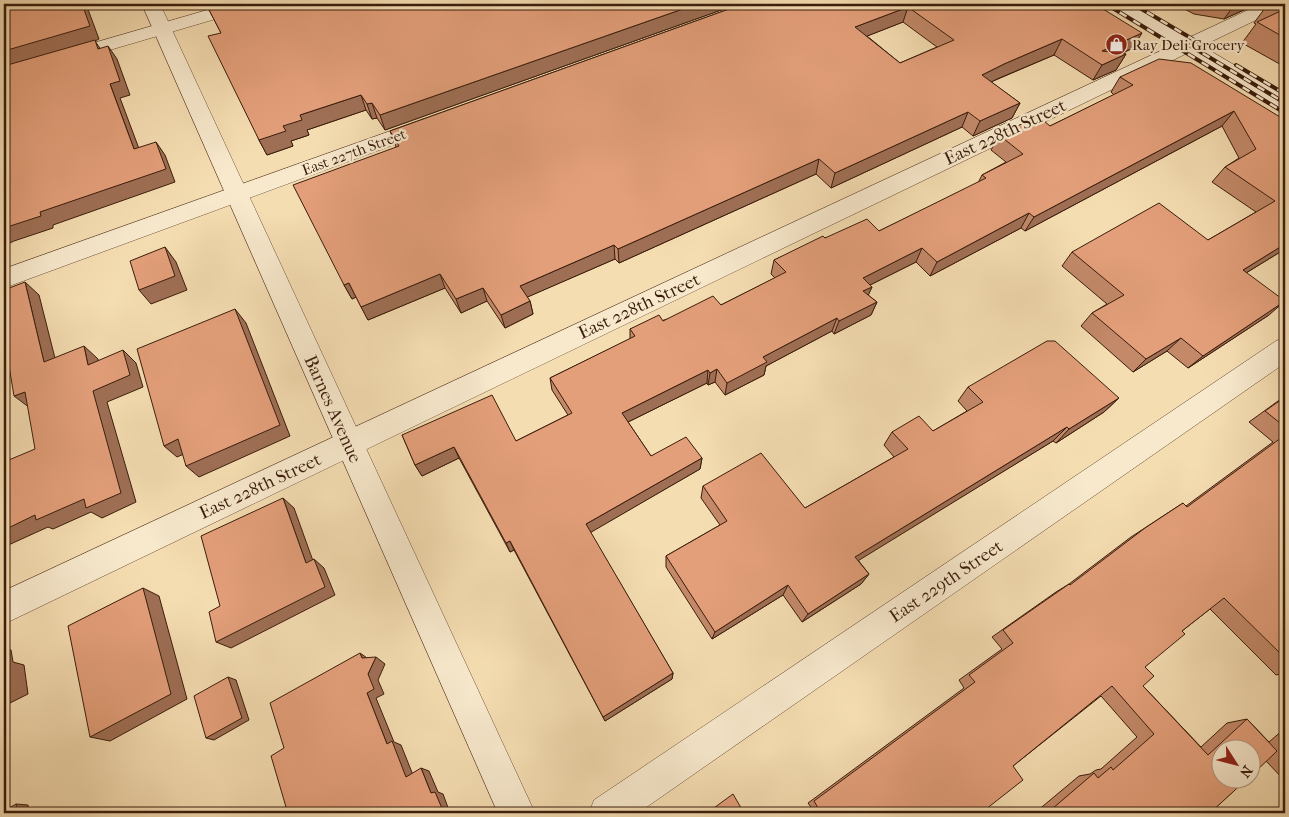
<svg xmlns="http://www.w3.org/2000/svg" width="1289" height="817" viewBox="0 0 1289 817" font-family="'IM FELL French Canon',serif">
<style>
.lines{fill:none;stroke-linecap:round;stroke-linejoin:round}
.minor-casing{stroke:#694d36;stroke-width:1}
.tertiary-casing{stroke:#694d36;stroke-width:1}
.secondary-casing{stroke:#3a1d0c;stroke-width:1}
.minor{fill:#f8e9cd;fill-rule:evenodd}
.tertiary{fill:#f8e9cd;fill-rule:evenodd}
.secondary{fill:#f8e9cd;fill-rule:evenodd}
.rail-casing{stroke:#3a1d0c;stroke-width:4}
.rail{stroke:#f8e9cd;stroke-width:2.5;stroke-dasharray:8;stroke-linecap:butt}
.wall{fill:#c38969;stroke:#3a1d0c;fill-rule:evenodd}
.shaded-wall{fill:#9f6f55;stroke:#3a1d0c}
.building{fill:#e39f7a;stroke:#3a1d0c;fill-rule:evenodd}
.labels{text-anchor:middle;stroke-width:4.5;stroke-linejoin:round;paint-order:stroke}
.far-poi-label{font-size:15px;fill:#3a1d0c;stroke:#f8e9cd;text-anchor:start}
.far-street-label{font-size:15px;fill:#3a1d0c;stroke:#f8e9cd}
.street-label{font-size:18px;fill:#3a1d0c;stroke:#f8e9cd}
</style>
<rect width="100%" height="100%" fill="#f5ddb2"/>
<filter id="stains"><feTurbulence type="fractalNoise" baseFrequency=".004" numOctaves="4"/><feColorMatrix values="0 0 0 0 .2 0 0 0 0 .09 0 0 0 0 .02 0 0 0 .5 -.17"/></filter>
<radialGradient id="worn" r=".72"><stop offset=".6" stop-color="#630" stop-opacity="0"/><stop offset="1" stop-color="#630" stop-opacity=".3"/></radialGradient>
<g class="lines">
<defs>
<path id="minor" d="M228 4H256L253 8 4 81V69Z
M1261 4H1284L1281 8 4 624V591Z
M427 118 434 120 438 125 434 130 4 288V269Z
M1285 338V363L638 813H589L594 800 1276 341Z"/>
<path id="tertiary" d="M142 4H160L535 813H498Z"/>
<path id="secondary" d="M1109 4H1131L1285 95V111L1278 109 1112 8Z"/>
</defs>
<use href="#minor" class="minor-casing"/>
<use href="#tertiary" class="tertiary-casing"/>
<use href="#secondary" class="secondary-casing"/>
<use href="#minor" class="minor"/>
<use href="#tertiary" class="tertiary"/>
<use href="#secondary" class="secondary"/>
<defs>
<path id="rail" d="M1106 4 1285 113
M1133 4 1201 44
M1189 45 1285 103
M1236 65 1285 94"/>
</defs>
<use href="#rail" class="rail-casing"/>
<use href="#rail" class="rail"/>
</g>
<path class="wall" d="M206 4H738L385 130 377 118 372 119 366 110 307 130 309 135 291 141 293 146 267 155 259 140 221 33Z
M743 4H1095L1133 48 1121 54H1126L1116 70 1093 80 1054 55 991 82 1020 103 1012 118 973 136 962 127 831 188 816 174 619 263 615 259 527 297 530 301 533 314 505 328 487 301 461 313 445 288 368 320 356 297 352 299 344 285 396 147 390 131ZM903 22 937 47 900 63 867 36Z
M1175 4H1257L1224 19 1194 14Z
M1268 4H1285V67L1242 43 1256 24 1254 23Z
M1120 77 1285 120V249L1246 273 1269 315 1188 368 1167 351 1133 372 1081 326 1092 313 1107 304 1062 266 1072 252 1208 240 1256 212 1212 182 1225 167 1239 158 1222 126 1025 231 1021 228 930 276 916 262 870 285 872 287 868 295 877 302 871 315 834 334 832 331 766 366 764 375 725 395 715 382 708 385 707 383 628 422 651 456 702 458 700 469 590 532 673 673 672 679 605 721 514 550 510 552 459 458 422 476 415 465 402 435 516 441 568 415 552 390 550 378 630 339V329L721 305 775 278 771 274 774 260 825 238 879 231 978 183 982 175 1006 162 991 150 999 135 1050 126 1114 95 1111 92Z
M968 387 1119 398 1104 412 1056 443 1053 441 858 560 869 574 861 584 802 622 783 595 712 639 666 567V556L720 525 701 498 703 486 805 508 894 457 884 445 892 432 933 431 967 411 958 401Z
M1285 396V588L1282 590 1285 593V673L1276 675 1210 609 1182 631 1145 667 1143 686 1201 747 1227 723 1247 719 1269 742 1284 729H1285V781L1266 761 1210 813H1039L1037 811 1079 776 1090 774 1096 770 1101 769 1137 737 1101 696 1013 766 981 813H815L808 803 964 688 959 680 1002 649 992 637 1056 592 1069 584 1131 537 1183 503 1186 506 1273 442 1249 422Z"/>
<path class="shaded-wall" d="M82 4H86L99 39 95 41 104 54 4 67V51Z
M697 4H738L385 130 380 115Z
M1235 4H1257L1224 19Z
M908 7 903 22 852 42 855 27Z
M1142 33 1133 48 1099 63 1102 51Z
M1062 39 1054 55 997 79 975 90 982 75 1004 64Z
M108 46 117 59 130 95 120 98 144 162 134 149 110 84Z
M1126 54 1116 70 1093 80 1102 65Z
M361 95 366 110 307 130 309 135 291 141 293 146 267 155 259 140 283 126 300 115Z
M372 103 377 118 372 119 367 104Z
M1020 103 1012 118 973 136 980 121Z
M1234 111 1222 126 1025 231 1034 217Z
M968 112 962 127 831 188 835 173Z
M156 142 165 155 175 182 53 225V228L14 241 4 246V228L40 212Z
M819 159 816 174 619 263 618 249Z
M1029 213 1021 228 930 276 937 262Z
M1285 244V249L1228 284 1243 270Z
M614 245 615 259 523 299 520 286Z
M165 247 176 262 187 290 151 304 139 290Z
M922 248 916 262 858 291 863 278Z
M440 274 445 288 368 320 361 307Z
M25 282 39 295 59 374 44 362Z
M349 283 356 297 352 299 344 285Z
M872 287 866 300 863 291Z
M483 288 487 301 461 313 456 299Z
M530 301 533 314 505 328 501 315Z
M1285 301 1269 315 1188 368 1203 356Z
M877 302 871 315 834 334 839 321Z
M235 309 246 323 290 436 199 477 186 466Z
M837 318 832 331 766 366 764 375 725 395 727 383 763 357Z
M1181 338 1167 351 1133 372 1146 359Z
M84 346 98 359 102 377 88 365Z
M123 350 136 363 143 387 107 402 136 502 102 518 91 512 53 529 48 527 4 547V530L93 391Z
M7 354 23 366 4 374V355Z
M717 369 715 382 708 385 710 373Z
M708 370 707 383 622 425V413Z
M25 392 30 408 14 396Z
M1119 398 1104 412 1056 443 1069 429Z
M1067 427 1053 441 848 567 855 557Z
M178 439 191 451 177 457 164 446Z
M454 447 459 458 422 476 415 465Z
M702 458 700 469 588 534 586 524Z
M283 498 294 508 317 572 306 563Z
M510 541 514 550 510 552 506 543Z
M314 559 324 568 335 595 231 648 216 642Z
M869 574 861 584 802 622 808 614Z
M788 585 783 595 712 639 715 632Z
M143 588 159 596 187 699 110 741 90 737Z
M4 648 11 650 13 662 24 665 28 694 4 706Z
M360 653 370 660 362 658Z
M376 657 385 664 378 680 384 694 376 698 394 742 401 745 415 780 406 777 387 744 367 693 368 674Z
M673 673 672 679 605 721 603 717Z
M228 677 236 680 249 720 214 740 206 738Z
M421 768 429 771 438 792 443 794 450 813H444L431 793Z
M16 804 28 805 29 813H17Z
M352 808 357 813H345Z"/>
<path class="building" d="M4 4H82L90 26 4 51Z
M215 4H697L380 115 372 103 367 104 361 95 300 115 302 120 283 126 286 131 259 140 208 36 221 33 207 6Z
M743 4H1095L1142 33 1102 51 1126 54 1102 65 1062 39 1004 64 982 75 1020 103 980 121 968 112 835 173 819 159 618 249 614 245 520 286 530 301 501 315 483 288 456 299 440 274 361 307 349 283 344 285 293 185 399 146 390 131ZM908 7 954 40 900 63 855 27Z
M1273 4H1285V6Z
M1285 9V38L1257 22Z
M95 40 98 49 108 46 120 81 110 84 134 149 156 142 166 169 40 212 41 216 4 228V66Z
M1159 59 1191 63 1285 120V244L1243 270 1285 301 1203 356 1181 338 1146 359 1092 313 1124 295 1072 252 1159 203 1208 240 1275 201 1225 167 1256 149 1234 111 1034 217 1029 213 937 262 922 248 863 278 872 287 863 291 877 302 839 321 837 318 763 357 767 362 727 383 717 369 710 373 708 370 622 413 651 456 686 437 702 458 586 524 673 673 603 717 510 541 506 543 454 447 415 465 402 435 492 395 516 441 572 413 550 378 635 336 630 329 659 315 663 321 713 296 721 305 786 272 774 260 823 236 825 238 867 219 879 231 986 178 982 175 1023 154 999 135 1038 116 1050 126 1133 85 1120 77Z
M165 247 175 276 139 290 130 261Z
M25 282 44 362 84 346 88 365 123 350 130 375 93 391 121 493 86 508 84 499 36 520 35 515 4 530V462L35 449 25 392 14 396 7 354 4 355V290Z
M235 309 280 425 186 466 178 439 164 446 137 349Z
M1047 341H1055L1119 398 1069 429 1067 427 855 557 869 574 808 614 788 585 715 632 666 556 727 521 703 486 761 453 805 508 908 449 892 432 919 416 933 431 983 402 968 387Z
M1285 397V427L1265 411Z
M1285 435V588L1282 590 1285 593V658L1224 598 1182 631 1185 634 1145 667 1154 676 1143 686 1208 755 1247 719 1277 751 1252 775V750H1222V780H1246L1210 813H1055L1052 809 1094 773 1098 778 1111 767 1113 770 1154 734 1112 686 1013 766 1023 780 981 813H821L814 801 975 682 969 675 1013 643 1003 630 1069 584 1070 585 1145 528 1183 503 1187 507Z
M283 498 306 563 314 559 325 587 216 642 209 612 220 606 201 536Z
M143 588 171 694 90 737 68 626Z
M360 653 362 658 376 657 368 674 374 689 367 693 387 744 392 741 406 777 421 768 431 793 435 792 444 813H354L352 808 345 813H275L286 807 271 756 284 748 270 703Z
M4 669 6 689 4 690Z
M228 677 242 718 206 738 194 696Z
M1285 744V753L1281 748Z
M733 794 744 813H707Z
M16 804 17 813H4V811Z"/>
<defs>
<symbol id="shop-disc" viewBox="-11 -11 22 22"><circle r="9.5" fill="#8f2418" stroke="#f8e9cd"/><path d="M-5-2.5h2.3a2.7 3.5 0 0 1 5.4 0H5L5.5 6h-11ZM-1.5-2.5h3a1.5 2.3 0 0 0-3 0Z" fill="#fff"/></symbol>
</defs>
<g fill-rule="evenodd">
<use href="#shop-disc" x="1104" y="32" width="25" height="25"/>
</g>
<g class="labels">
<g class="far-poi-label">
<text x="1132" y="50">Ray Deli Grocery</text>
</g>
<g class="far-street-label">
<text transform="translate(354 152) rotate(-20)" y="5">East 227th Street</text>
</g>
<g class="street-label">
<text transform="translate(1005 132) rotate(-25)" y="6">East 228th Street</text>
<text transform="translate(639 306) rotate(-25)" y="6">East 228th Street</text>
<text transform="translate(333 409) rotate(66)" y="6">Barnes Avenue</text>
<text transform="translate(260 486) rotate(-25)" y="6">East 228th Street</text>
<text transform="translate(946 581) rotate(-34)" y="6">East 229th Street</text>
</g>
</g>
<rect width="1289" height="817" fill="none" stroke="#f5ddb2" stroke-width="20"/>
<rect x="5" y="5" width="1279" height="807" fill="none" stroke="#3a1d0c" stroke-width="2.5"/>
<rect x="10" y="10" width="1269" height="797" fill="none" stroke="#3a1d0c"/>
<g transform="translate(1236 764) rotate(126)"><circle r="24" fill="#f8e9cd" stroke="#ac9780"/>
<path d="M0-4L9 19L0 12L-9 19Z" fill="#8f2418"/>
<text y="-8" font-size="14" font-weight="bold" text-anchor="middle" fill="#3a1d0c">N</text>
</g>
<rect width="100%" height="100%" filter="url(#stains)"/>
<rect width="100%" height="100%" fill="url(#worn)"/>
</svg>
